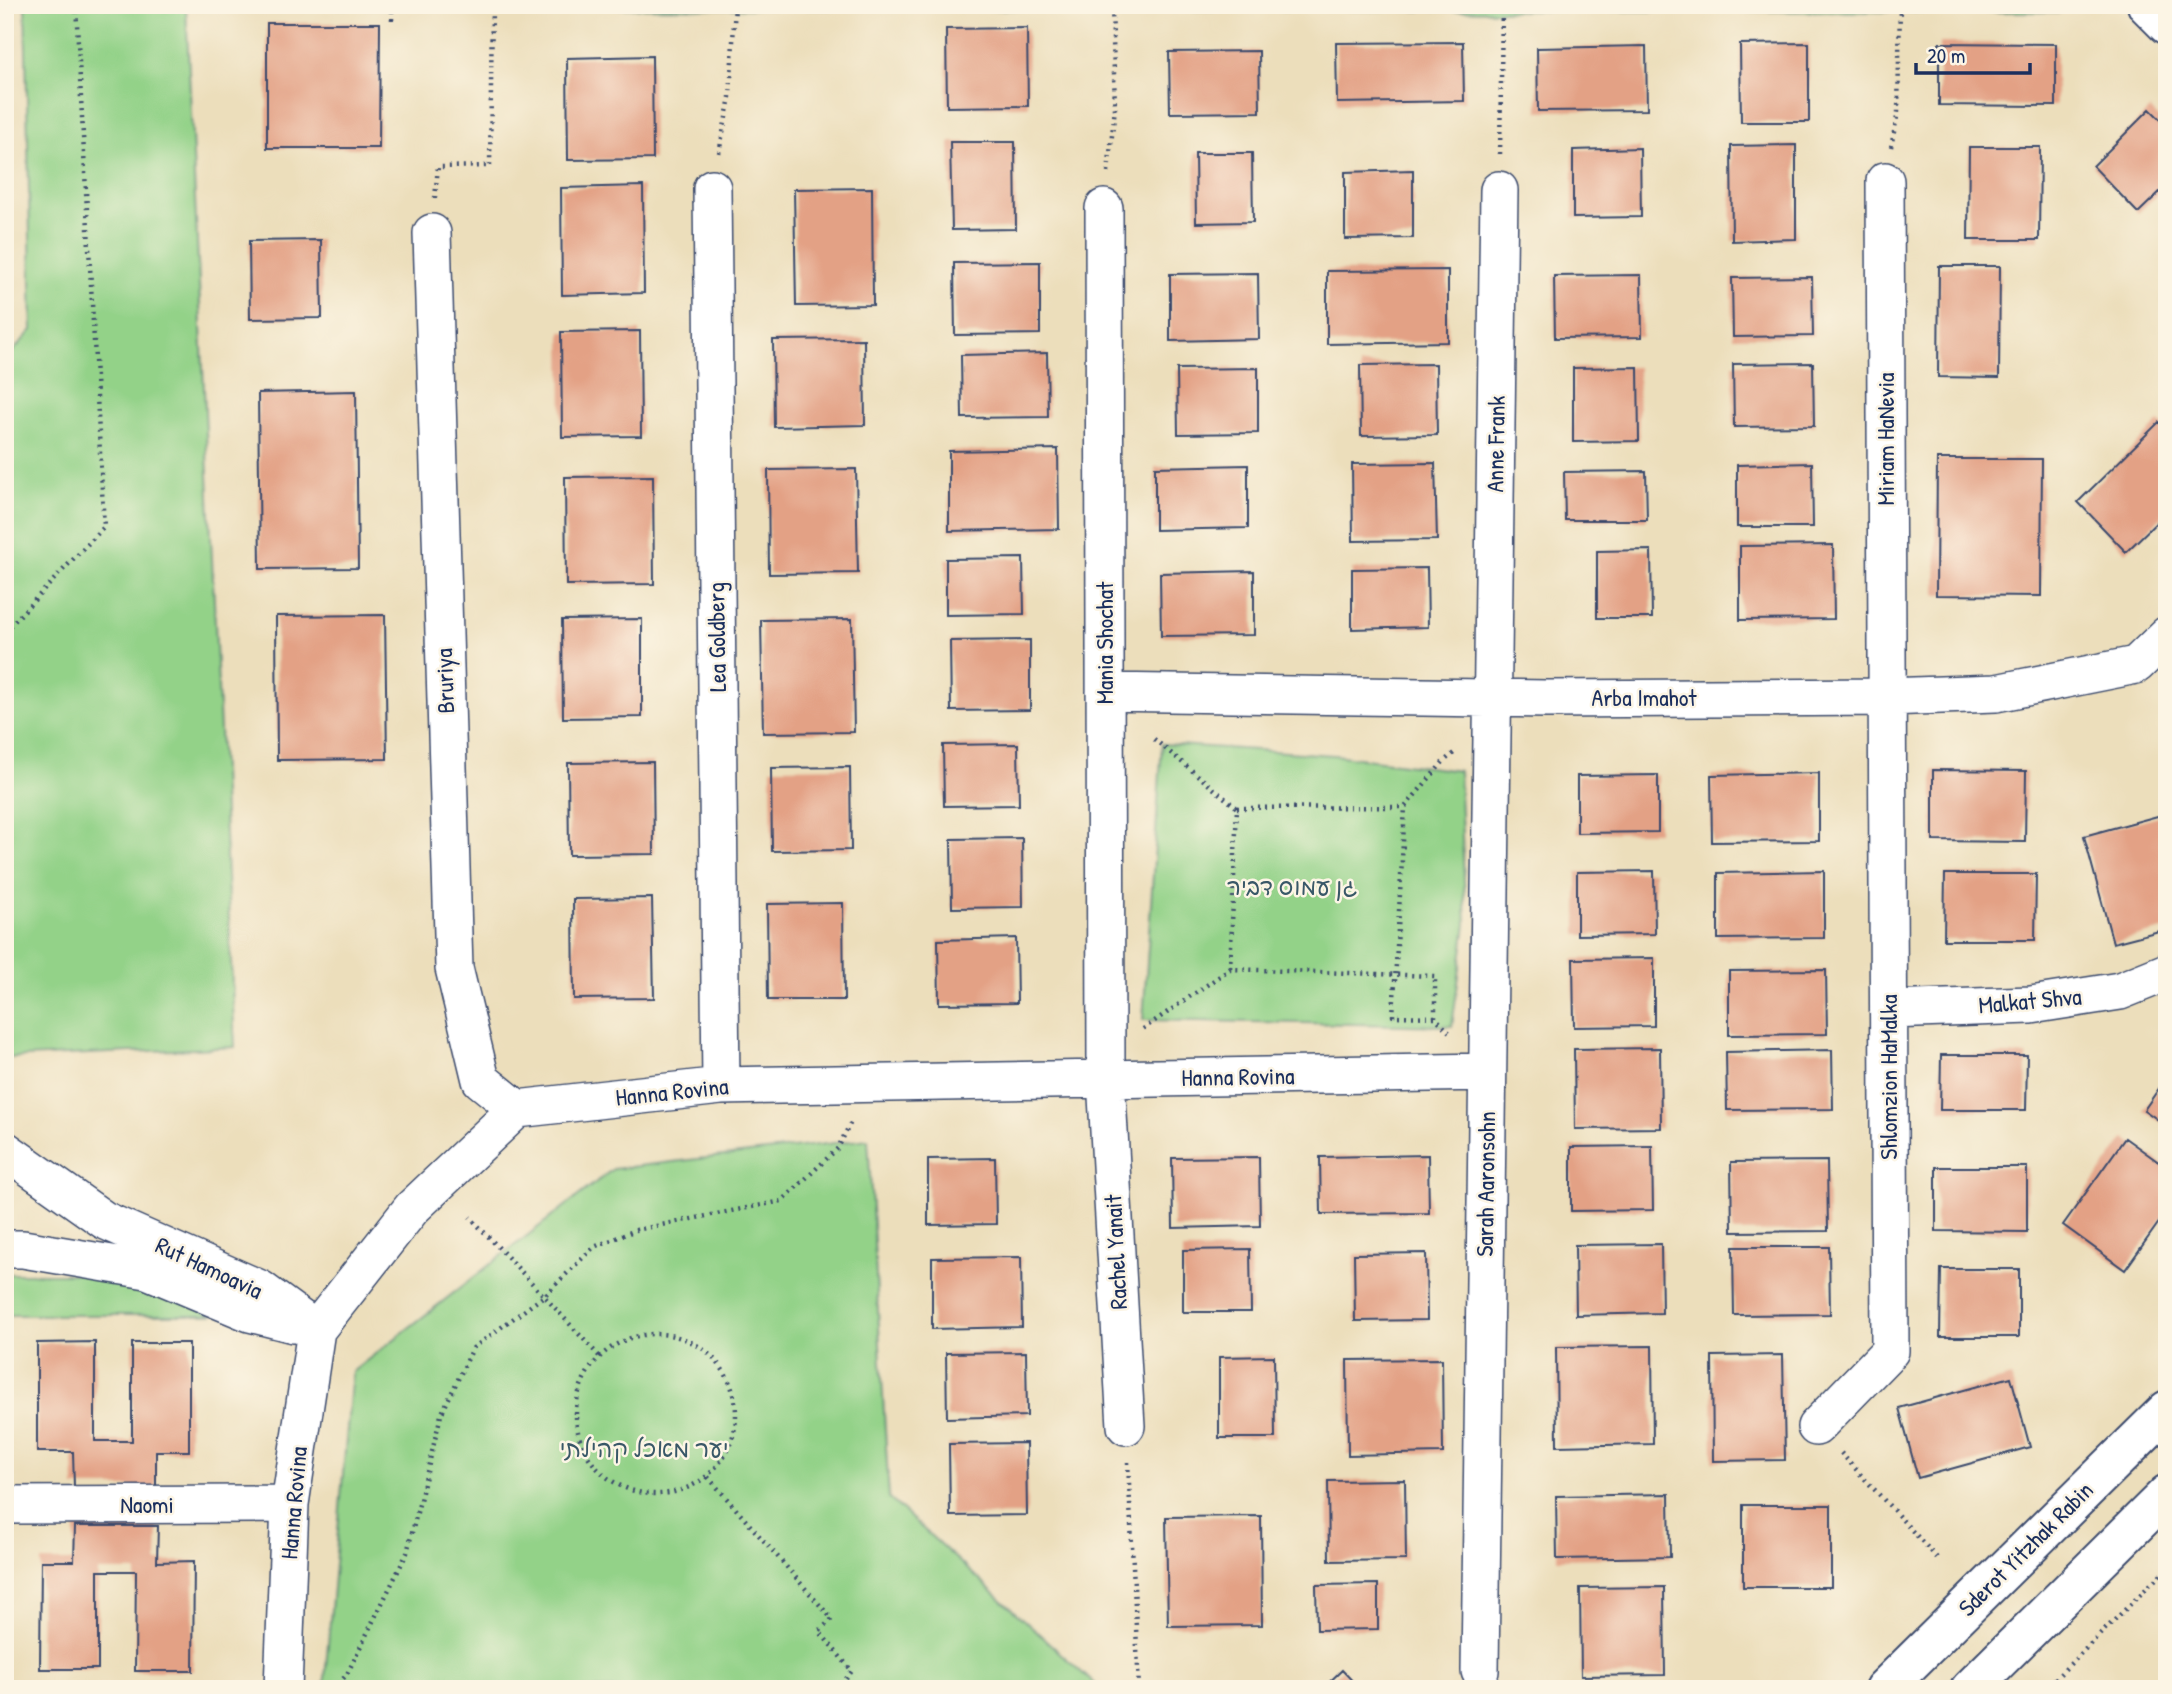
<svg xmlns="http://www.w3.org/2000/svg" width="2172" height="1694" viewBox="0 0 2172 1694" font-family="'Patrick Hand','Playpen Sans Hebrew',sans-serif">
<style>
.green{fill:#93d288;stroke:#578073;stroke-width:2}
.building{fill:#e3a185}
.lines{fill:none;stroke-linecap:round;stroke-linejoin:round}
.minor-casing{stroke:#3a496c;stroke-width:40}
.tertiary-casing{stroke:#3a496c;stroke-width:42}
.secondary-casing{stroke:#3a496c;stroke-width:42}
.path{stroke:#3a496c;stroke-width:4.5;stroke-dasharray:2 5;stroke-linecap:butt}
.minor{stroke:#fff;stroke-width:37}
.tertiary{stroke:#fff;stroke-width:38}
.secondary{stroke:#fff;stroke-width:38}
.labels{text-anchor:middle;stroke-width:5;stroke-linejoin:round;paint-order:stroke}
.street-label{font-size:24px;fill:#1b2f5e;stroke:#fcf5e5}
.park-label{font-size:24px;fill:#395868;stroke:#fcf5e5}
</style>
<rect width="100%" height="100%" fill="#fcf5e5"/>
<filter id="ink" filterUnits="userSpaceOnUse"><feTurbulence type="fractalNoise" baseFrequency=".0143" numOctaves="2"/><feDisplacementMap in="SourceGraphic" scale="14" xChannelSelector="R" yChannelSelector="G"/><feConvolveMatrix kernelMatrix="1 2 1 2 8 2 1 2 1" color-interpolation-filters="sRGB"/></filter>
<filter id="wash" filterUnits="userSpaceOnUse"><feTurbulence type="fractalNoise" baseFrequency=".00686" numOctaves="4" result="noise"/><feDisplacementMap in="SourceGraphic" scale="28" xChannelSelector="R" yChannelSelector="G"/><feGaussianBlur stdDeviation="1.57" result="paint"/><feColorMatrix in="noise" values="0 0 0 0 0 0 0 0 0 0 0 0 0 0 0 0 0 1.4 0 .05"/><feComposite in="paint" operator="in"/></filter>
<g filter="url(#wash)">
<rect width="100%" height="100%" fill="#ecdebb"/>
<path class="green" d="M25 5H2060V12L186 7 235 1047 5 1058V360L32 330Z
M1162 744 1334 755 1459 771 1466 924 1452 1026 1143 1020Z
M868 1139 889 1498 1100 1689H324L352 1372 613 1169Z
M5 1274H102L136 1280 213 1315H5Z"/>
<g id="blocks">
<path class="building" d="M267 23H380L379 148H267Z
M1027 28 1028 106 947 107 946 29Z
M1463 42 1464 101 1337 103 1336 43Z
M1809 43V122H1741L1740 44Z
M1939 43 2056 44V106L1939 105Z
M1646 46 1647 110 1538 111 1537 48Z
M1259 51 1260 112 1170 113 1169 52Z
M652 56 653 159 568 160 567 58Z
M2150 109 2167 126V185L2138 213 2093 166Z
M950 142H1015L1016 229 952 230Z
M1796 145V239L1732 241 1731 146Z
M1969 147H2040L2039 240H1968Z
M1640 148 1641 217 1573 218V150Z
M1195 153H1252L1253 222 1196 223Z
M1413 170V238L1345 239V172Z
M643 186 644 293 562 295 561 188Z
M872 188 873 305 796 306 794 189Z
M321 240 322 318 250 319 249 241Z
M1040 262V334L955 335 954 263Z
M1939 266H2000L1999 378 1938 377Z
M1448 270V342L1327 344V271Z
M1258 273 1259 339 1170 341V274Z
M1641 275 1642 337 1555 338 1554 276Z
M1812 277 1813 336 1733 337 1732 278Z
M640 331 641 436 562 437 561 332Z
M864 339 865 425 774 427 773 340Z
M1047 353 1048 417 962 418 961 355Z
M1813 363 1814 426 1734 427 1733 364Z
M1436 364 1437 435 1361 436 1360 365Z
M1638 367 1639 441 1573 442V368Z
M1258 368V433L1178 434 1177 369Z
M356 391 358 568 260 569 258 393Z
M2159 422 2167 429V512L2126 552 2078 502Z
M1058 449 1059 529 949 531V451Z
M1937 459H2042L2041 596 1936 595Z
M1435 463 1437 540 1353 541 1352 464Z
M1812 463 1813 527H1737V465Z
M1248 465V528L1155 530V467Z
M856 469 858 573 769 574 768 470Z
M1646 471 1647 520H1565L1564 472Z
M653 476 654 584 566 585 565 477Z
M1833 545 1834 619 1740 620V546Z
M1651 550 1652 618H1597V551Z
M1023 558 1024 614 946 615V559Z
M1427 568 1428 627 1352 629V569Z
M1254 571V635L1161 636 1160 573Z
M385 615 387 759 277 760 276 616Z
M642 619V717L563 718 562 620Z
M852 619 854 732 763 733 761 620Z
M1030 640V710L951 711 950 641Z
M1018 744 1019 805 944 806 943 745Z
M653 762 654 854 569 855 568 763Z
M850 767 851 850 772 851 771 768Z
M1933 770 2026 771 2025 842 1933 841Z
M1819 773V841L1712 842 1711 775Z
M1658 775V832L1577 833V776Z
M2165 814 2167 822V929L2113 943 2084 836Z
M1022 838 1023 907 952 908 951 839Z
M1654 871 1655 934 1577 935V872Z
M1824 871V938L1718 939V873Z
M1945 874H2036L2035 940H1944Z
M652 898 654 998 574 999 573 899Z
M843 903 844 1000H768L767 904Z
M1016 938 1017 1003 939 1004 938 940Z
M1654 958V1026L1574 1027 1573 959Z
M1826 970 1827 1034 1729 1035V971Z
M1660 1048 1661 1128 1575 1129 1574 1049Z
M1832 1050 1833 1109 1727 1110 1726 1052Z
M1941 1055H2027L2026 1110H1940Z
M2167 1077V1126L2144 1110Z
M2125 1138 2167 1168V1211L2125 1270 2063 1225Z
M1652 1146 1653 1210 1571 1211V1147Z
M1428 1155 1429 1213 1321 1214 1320 1157Z
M1259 1157 1260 1226 1173 1228 1172 1158Z
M995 1158 996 1224 928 1225V1159Z
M1827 1161 1828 1231 1732 1232 1731 1162Z
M1936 1167H2027V1232L1936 1231Z
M1661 1244 1662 1313 1576 1315 1575 1245Z
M1733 1247H1829L1830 1314 1734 1315Z
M1250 1249 1251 1312H1183V1250Z
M1426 1253 1427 1320 1355 1321 1354 1254Z
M1021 1257 1022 1327 932 1329V1258Z
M1941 1269H2019V1337H1940Z
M95 1342V1441H132V1343H189V1451H156V1487H74L73 1452H37V1343Z
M1652 1346 1653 1444 1557 1446 1556 1347Z
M1026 1352 1027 1416 947 1418 946 1353Z
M1783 1355 1785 1460 1713 1461 1712 1356Z
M1274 1356 1275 1438H1219V1357Z
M1442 1359 1443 1453 1348 1455 1347 1360Z
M2011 1377 2030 1447 1918 1478 1899 1408Z
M1026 1443 1027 1515 950 1516 949 1444Z
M1405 1480 1406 1560 1329 1561 1328 1481Z
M1669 1494 1670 1557 1557 1559 1556 1496Z
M1743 1505H1831V1587H1743Z
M1261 1516 1262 1625 1168 1626 1166 1517Z
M75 1526H158L157 1562 194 1561 193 1671H135L136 1571H98V1669H40L41 1561H74Z
M1378 1584V1629L1317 1630 1316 1585Z
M1664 1587 1665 1675 1581 1676 1580 1588Z
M1342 1670 1360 1689H1322Z"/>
</g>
</g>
<g filter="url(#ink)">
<use href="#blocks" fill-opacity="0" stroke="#3a496c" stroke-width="2"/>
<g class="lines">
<defs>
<path id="minor" d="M712 188 721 1086
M1104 208 1106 1079 1126 1426
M432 233 454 968 481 1080 517 1109
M1105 692 1547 699 1887 697 1996 693 2136 665 2167 635
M1889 1010 2031 1005 2120 991 2167 972
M5 1150 104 1220 260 1289 316 1330
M5 1249H23L147 1270 250 1313 294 1324
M1816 1427 1890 1351 1885 181
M5 1505 290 1504
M1480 1671 1499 190
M283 1689 290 1504 316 1330 412 1208 517 1109 721 1086 1487 1072"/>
<path id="tertiary" d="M2147 5 2167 25"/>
<path id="secondary" d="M1884 1689 2167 1410
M1970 1689 2167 1494"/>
</defs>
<use href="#minor" class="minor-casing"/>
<use href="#tertiary" class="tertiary-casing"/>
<use href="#secondary" class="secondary-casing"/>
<path class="path" d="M392 20V5
M1891 147 1898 112 1900 5
M719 153 730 97 735 5
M1500 154 1502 5
M1108 172 1115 108 1112 5
M435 198 438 167 490 166 492 5
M5 631 104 527 76 5
M1154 739 1237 808 1230 969
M1237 808 1404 807
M1435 1017 1393 1016 1405 807 1444 761 1455 752
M1143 1029 1230 969 1435 976V1017L1449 1032
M576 1414a80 80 0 1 1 160 0a80 80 0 1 1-160 0Z
M599 1356 544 1296 594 1247 636 1230 782 1201 838 1148 852 1120
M1841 1453 1939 1560
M1128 1462 1139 1689
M708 1477 832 1619 819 1631 852 1671 838 1689
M334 1689 347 1674 407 1553 441 1415 473 1348 544 1296 470 1217
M2045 1689 2167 1568"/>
<use href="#minor" class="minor"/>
<use href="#tertiary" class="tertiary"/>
<use href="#secondary" class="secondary"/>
</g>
</g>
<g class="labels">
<g class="street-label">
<text transform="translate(1886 439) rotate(-90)" y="8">Miriam HaNevia</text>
<text transform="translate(1496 444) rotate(-89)" y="8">Anne Frank</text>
<text transform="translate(717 637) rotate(-91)" y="8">Lea Goldberg</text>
<text transform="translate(1105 643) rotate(-90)" y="8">Mania Shochat</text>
<text transform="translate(445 681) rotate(-92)" y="8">Bruriya</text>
<text x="1644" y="706">Arba Imahot</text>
<text transform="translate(2030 1001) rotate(-5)" y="8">Malkat Shva</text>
<text transform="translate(1238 1077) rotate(-1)" y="8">Hanna Rovina</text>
<text transform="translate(1889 1077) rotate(-90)" y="8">Shlomzion HaMalka</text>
<text transform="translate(672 1092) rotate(-6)" y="8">Hanna Rovina</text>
<text transform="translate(1486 1184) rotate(-89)" y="8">Sarah Aaronsohn</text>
<text transform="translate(1116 1252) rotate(-93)" y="8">Rachel Yanait</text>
<text transform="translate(209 1268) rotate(25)" y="8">Rut Hamoavia</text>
<text transform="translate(294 1503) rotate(-85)" y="8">Hanna Rovina</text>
<text x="147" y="1513">Naomi</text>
<text transform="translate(2026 1549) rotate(-45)" y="8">Sderot Yitzhak Rabin</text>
</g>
<g class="park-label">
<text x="1292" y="895">גן עמוס דביר</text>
<text x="644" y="1457">יער מאכל קהילתי</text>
</g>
</g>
<rect width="2172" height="1694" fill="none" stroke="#fcf5e5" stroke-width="28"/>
<path d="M1916 63v10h114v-10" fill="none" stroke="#1b2f5e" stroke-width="3.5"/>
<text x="1927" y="63" font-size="21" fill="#1b2f5e" stroke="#fcf5e5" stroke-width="5" paint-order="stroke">20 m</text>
</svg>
